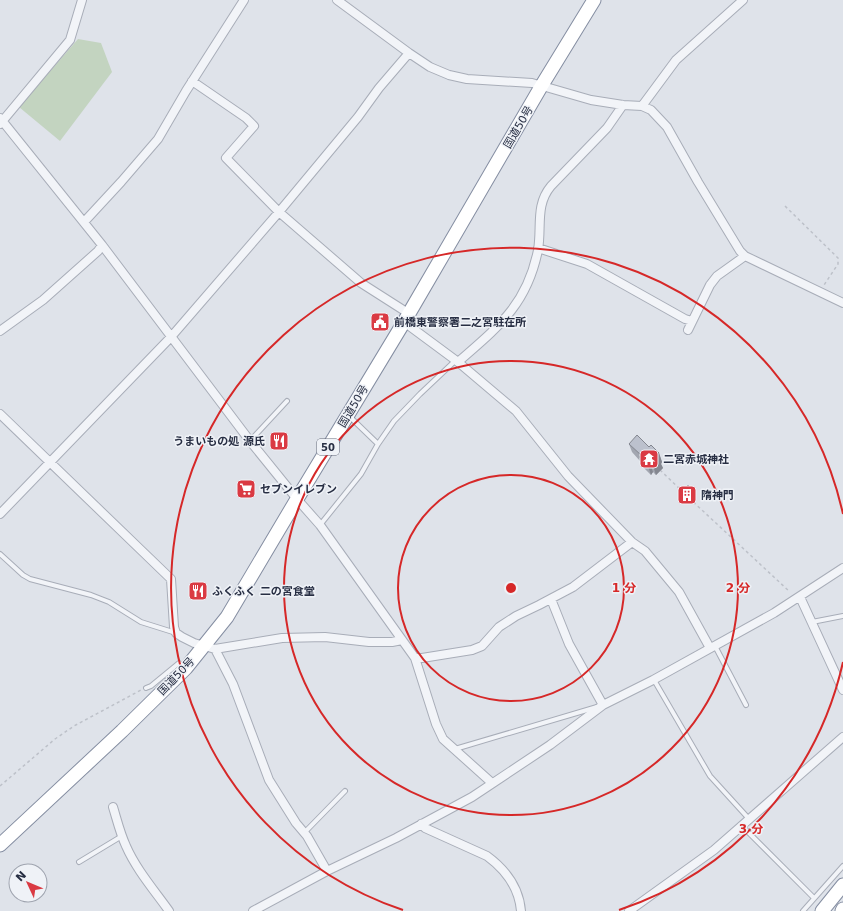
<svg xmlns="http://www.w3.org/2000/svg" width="843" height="911" viewBox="0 0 843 911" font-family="'DejaVu Sans','Noto Sans JP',sans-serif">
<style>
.green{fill:#c3d4c0}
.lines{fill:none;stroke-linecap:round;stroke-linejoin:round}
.service-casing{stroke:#a8adb8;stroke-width:6}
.minor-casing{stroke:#a8adb8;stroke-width:10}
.trunk-casing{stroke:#858ea2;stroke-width:15}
.path{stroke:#bdc1c9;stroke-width:1.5;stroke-dasharray:3 3;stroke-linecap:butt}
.service{stroke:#f2f4f8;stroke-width:4}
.minor{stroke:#f2f4f8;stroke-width:8}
.trunk{stroke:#fff;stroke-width:13}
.wall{fill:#a2a6b0}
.shaded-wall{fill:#848790}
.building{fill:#bcc1cd;stroke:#848790}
.ring{fill:none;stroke:#d62828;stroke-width:2}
.labels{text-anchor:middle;stroke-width:3;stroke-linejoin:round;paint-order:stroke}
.shield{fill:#eff2f7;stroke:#636979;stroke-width:1}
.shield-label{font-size:10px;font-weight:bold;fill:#272e43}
.street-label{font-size:11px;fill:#272e43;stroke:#eff2f7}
.poi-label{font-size:11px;font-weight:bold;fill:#272e43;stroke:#eff2f7;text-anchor:start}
.centre{fill:#d62828;stroke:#eff2f7;stroke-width:2}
.ring-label{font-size:12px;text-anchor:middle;font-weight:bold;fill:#d62828;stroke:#eff2f7;stroke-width:3;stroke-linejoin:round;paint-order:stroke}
</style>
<rect width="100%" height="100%" fill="#dfe3ea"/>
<path class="green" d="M78 39 101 43 112 72 60 141 19 107Z"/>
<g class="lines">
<defs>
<path id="service" d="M349 416 378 444
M250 441 287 401
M320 525 361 474 378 444 394 421 420 394 456 360
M0 554 23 575 30 579 91 595 109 602 141 622 176 633
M812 622 843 616
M715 646 746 705
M654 680 710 776 750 820
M146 688 151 686 179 663 184 666
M455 749 597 707
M742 826 814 898
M304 833 345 791
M79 862 122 836
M803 911 843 866"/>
<path id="minor" d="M337 0 409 53 430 67 449 75 467 79 532 83 591 100 623 105 642 106 651 110 667 127 698 182 740 251 745 256 843 303
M192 81 246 118 254 126 226 158 279 212 361 283 408 313
M642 106 676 60 743 0
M0 118 102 245 250 441 297 499 320 525 415 658 436 724 443 739 492 783
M0 124 70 40 82 0
M84 222 121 182 158 139 186 91 244 0
M538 248 587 264 685 319 692 321
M404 322 458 362 516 411 568 476 632 542 645 551 679 592 710 648
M688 330 710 285 717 276 745 256
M0 331 43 300 98 251 102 245
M458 362C498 327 527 305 538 250 542 227 535 205 551 186L607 128 623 105
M0 414 171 579 174 627 176 633 182 637 194 643 215 649 282 638 325 637 369 642H392L402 640
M0 514 171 337 279 212 358 117 379 88 409 53
M800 597 843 690
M551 599 569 644 603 705
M215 649 233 684 269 780 296 823 307 836 327 871
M415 658H422L472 650 482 646 499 627 516 616 539 605 573 587 632 542
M113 807C117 820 120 833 126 846 136 869 154 890 169 911
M421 824 425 828 487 856C506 870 519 887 521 911
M253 911 327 871 396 838 472 797 550 745 603 705 653 680 774 613 843 568
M629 911 714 850 843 737"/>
<path id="trunk" d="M0 845 122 731 186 668 227 617 297 499 404 322 542 85 594 0
M822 911 843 885
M842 911 843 909"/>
</defs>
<use href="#service" class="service-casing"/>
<use href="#minor" class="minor-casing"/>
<use href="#trunk" class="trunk-casing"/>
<path class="path" d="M785 206 838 258V264L824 285
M660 470 683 492
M689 498 790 592
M0 786 55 739 74 726 141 690"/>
<use href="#service" class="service"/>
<use href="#minor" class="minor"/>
<use href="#trunk" class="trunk"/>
</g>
<path class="wall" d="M629 444 649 447 659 453 662 462 661 464 663 468 656 475 653 472 651 475 642 466 640 461 632 452Z
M693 491 694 494 686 503 680 497 679 494Z"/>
<path class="shaded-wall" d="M659 453 662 462 661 464 663 468 656 475 653 466 656 456Z
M650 463 653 472 651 475 648 466Z
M693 491 694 494 686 503 685 500Z"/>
<path class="building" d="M637 435 649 447 651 445 659 453 656 456 659 459 653 466 650 463 648 466 639 457 641 455 629 444Z
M688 485 693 491 685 500 679 494Z"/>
<g class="ring">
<circle cx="511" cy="588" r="113"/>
<circle cx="511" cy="588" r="227"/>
<path d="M843 662A340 340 0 0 1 619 910M403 910A340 340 0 1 1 843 514"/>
</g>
<defs>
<symbol id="civic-square" viewBox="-11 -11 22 22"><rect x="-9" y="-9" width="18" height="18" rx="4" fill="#da3a43" stroke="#eff2f7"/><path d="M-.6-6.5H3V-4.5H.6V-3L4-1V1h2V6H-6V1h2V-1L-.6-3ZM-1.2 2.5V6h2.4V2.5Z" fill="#fff"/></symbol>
<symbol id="restaurant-square" viewBox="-11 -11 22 22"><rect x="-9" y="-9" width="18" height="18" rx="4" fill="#da3a43" stroke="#eff2f7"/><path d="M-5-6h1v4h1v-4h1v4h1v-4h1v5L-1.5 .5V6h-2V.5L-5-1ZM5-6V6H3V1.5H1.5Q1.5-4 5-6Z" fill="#fff"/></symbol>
<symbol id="temple-square" viewBox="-11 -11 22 22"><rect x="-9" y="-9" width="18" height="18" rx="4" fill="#da3a43" stroke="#eff2f7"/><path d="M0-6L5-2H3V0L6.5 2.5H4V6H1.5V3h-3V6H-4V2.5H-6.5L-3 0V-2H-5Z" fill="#fff"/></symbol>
<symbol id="supermarket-square" viewBox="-11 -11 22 22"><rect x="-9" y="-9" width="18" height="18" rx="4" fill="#da3a43" stroke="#eff2f7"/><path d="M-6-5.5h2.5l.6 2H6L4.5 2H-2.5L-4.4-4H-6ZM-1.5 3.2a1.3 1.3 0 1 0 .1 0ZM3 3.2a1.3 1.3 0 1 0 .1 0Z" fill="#fff"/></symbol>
<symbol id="building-square" viewBox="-11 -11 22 22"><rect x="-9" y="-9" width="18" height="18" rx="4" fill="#da3a43" stroke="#eff2f7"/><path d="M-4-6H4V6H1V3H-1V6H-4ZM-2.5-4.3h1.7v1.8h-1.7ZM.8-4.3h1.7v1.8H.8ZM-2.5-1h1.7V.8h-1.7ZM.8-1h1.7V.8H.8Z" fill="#fff"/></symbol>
</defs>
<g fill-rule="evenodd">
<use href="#civic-square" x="369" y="311" width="22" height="22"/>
<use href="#restaurant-square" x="268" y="430" width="22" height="22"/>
<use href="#temple-square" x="638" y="448" width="22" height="22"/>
<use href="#supermarket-square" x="235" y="478" width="22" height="22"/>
<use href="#building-square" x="676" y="484" width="22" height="22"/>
<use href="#restaurant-square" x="187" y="580" width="22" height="22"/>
</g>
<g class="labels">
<rect class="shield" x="317" y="439" width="22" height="16" rx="3"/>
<g class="shield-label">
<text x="328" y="451">50</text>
</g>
<g class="street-label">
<text transform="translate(518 127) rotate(-60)" y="4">国道50号</text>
<text transform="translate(353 406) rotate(-59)" y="4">国道50号</text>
<text transform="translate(176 676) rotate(-46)" y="4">国道50号</text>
</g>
<g class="poi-label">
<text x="394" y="326">前橋東警察署二之宮駐在所</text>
<text x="265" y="445" text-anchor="end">うまいもの処 源氏</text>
<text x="663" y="463">二宮赤城神社</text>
<text x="260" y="493">セブンイレブン</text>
<text x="701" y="499">隋神門</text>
<text x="212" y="595">ふくふく 二の宮食堂</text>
</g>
</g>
<circle cx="511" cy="588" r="6" class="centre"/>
<g class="ring-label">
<text x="624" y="592">1 分</text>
<text x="738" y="592">2 分</text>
<text x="751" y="833">3 分</text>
</g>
<g transform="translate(28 883) rotate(314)"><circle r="19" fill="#eff2f7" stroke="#9fa4af"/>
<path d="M0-3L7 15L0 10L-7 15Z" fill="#da3a43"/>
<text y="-6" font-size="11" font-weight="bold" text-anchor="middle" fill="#272e43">N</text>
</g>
</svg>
